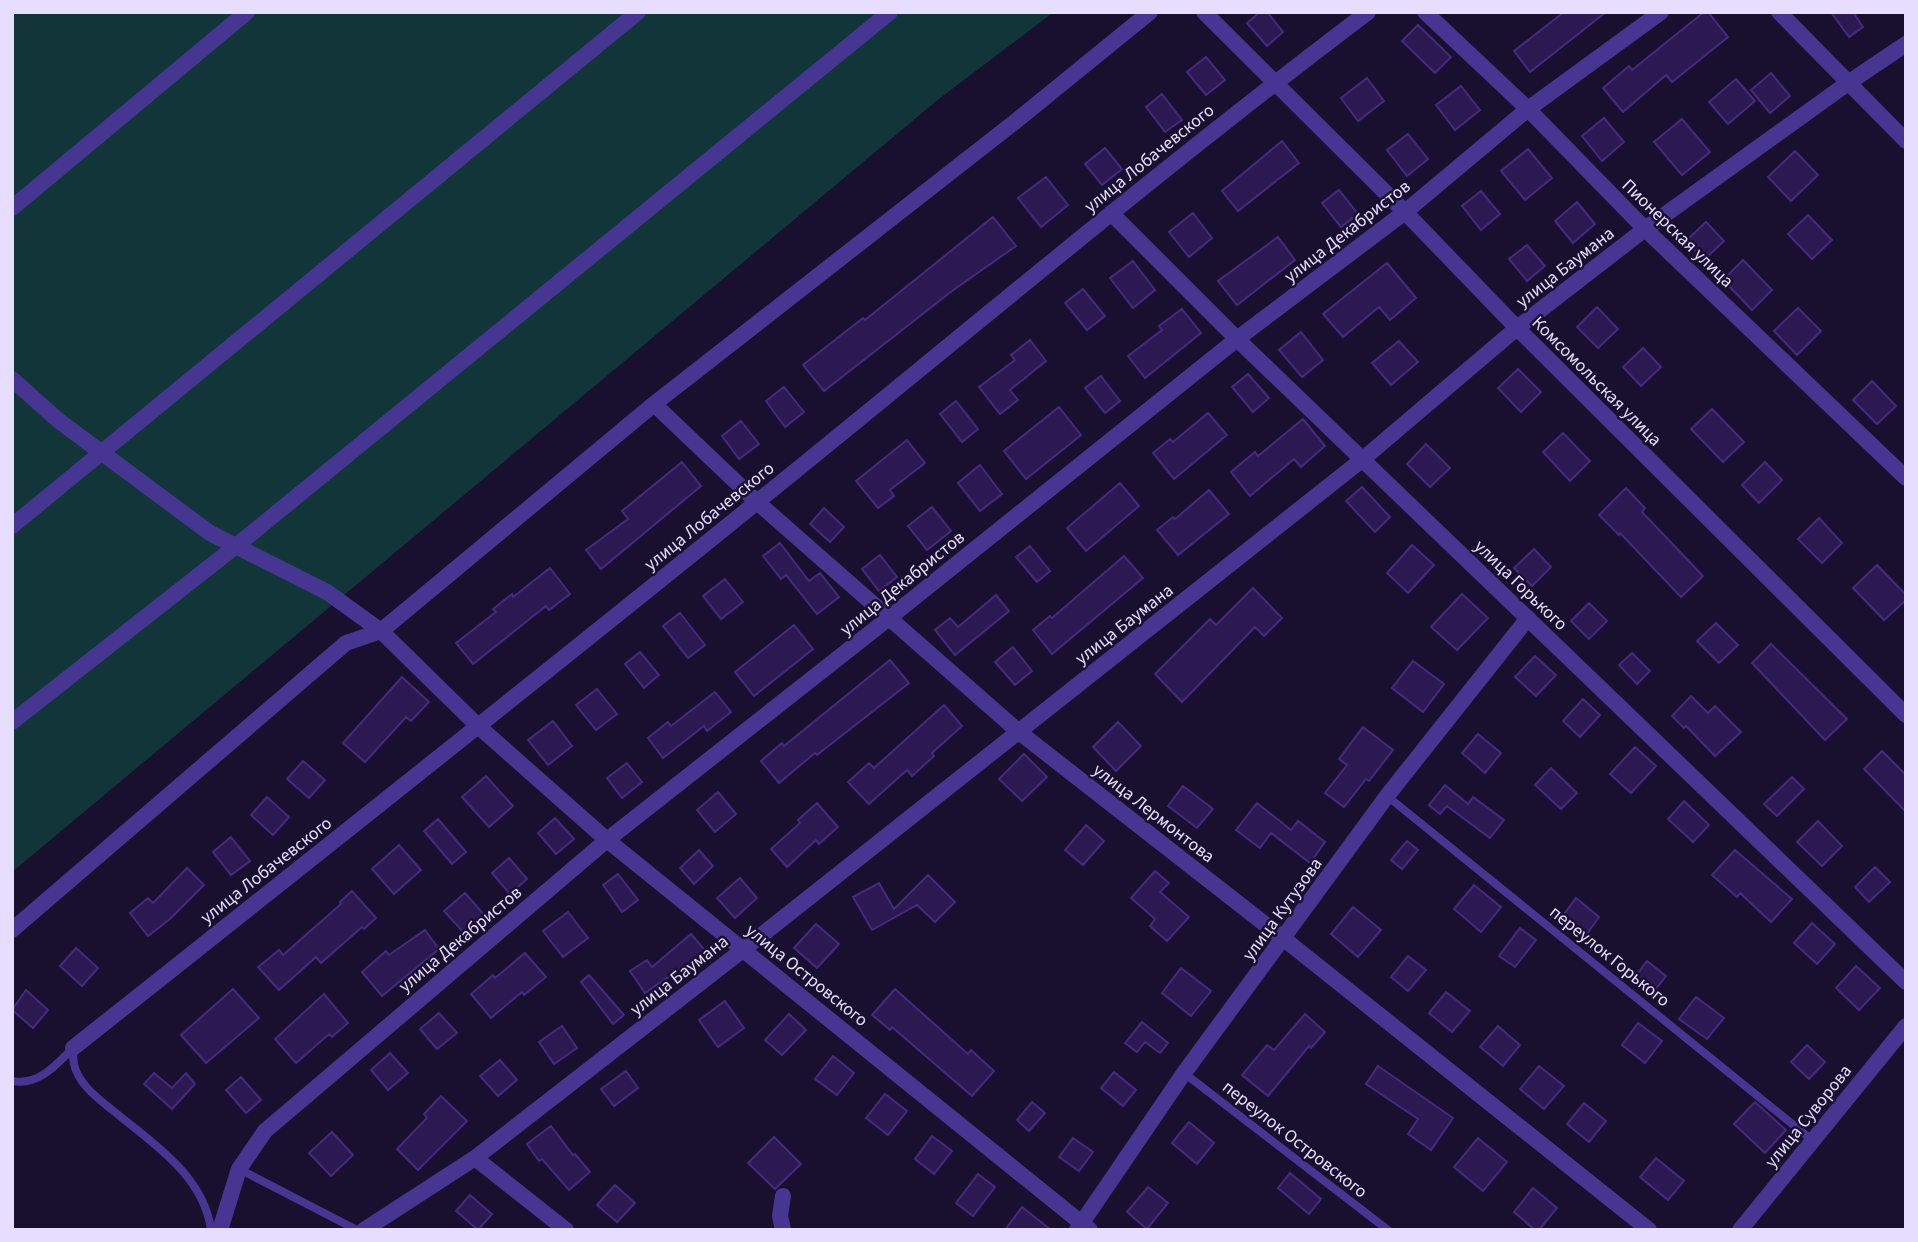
<svg xmlns="http://www.w3.org/2000/svg" width="1918" height="1242" viewBox="0 0 1918 1242" font-family="'Source Sans 3',sans-serif">
<style>
.green{fill:#12353a}
.building{fill:#2d1952;stroke:#462980;stroke-width:2}
.lines{fill:none;stroke-linecap:round;stroke-linejoin:round}
.lane{stroke:#463692;stroke-width:8}
.street{stroke:#463692;stroke-width:16}
.labels{text-anchor:middle;stroke-width:5;stroke-linejoin:round;paint-order:stroke}
.street-label{font-size:18px;fill:#e6ddff;stroke:#190f2f}
</style>
<rect width="100%" height="100%" fill="#190f2f"/>
<path class="green" d="M12 12H1054L940 98 12 872Z"/>
<path class="building" d="M1260 12H1267L1283 32 1267 46 1247 23Z
M1564 12H1606L1530 72 1514 51Z
M1704 12H1708L1728 37 1672 82 1666 75 1623 112 1603 88 1629 66 1632 70Z
M1831 12H1853L1863 27 1849 37Z
M1418 25 1451 57 1435 73 1402 41Z
M1206 57 1225 80 1206 95 1187 72Z
M1771 73 1790 96 1770 113 1751 90Z
M1367 78 1384 101 1358 121 1341 98Z
M1736 79 1755 101 1728 124 1709 102Z
M1461 86 1480 110 1455 130 1436 105Z
M1162 94 1182 120 1165 132 1146 107Z
M1604 118 1624 142 1602 161 1582 136Z
M1682 119 1710 152 1682 175 1654 142Z
M1408 134 1428 159 1407 176 1387 150Z
M1282 141 1299 163 1238 211 1222 191Z
M1105 148 1122 169 1102 185 1085 164Z
M1528 149 1552 178 1525 200 1501 171Z
M1795 151 1818 175 1791 201 1768 177Z
M1046 177 1068 205 1041 227 1018 198Z
M1339 190 1358 214 1341 227 1322 203Z
M1481 191 1500 214 1481 230 1462 206Z
M1577 202 1595 224 1573 243 1555 221Z
M1193 213 1212 238 1189 257 1169 232Z
M1808 215 1832 240 1812 259 1788 234Z
M993 217 1016 246 952 291 824 391 803 365 863 318 865 320Z
M1706 222 1724 241 1704 260 1686 241Z
M1278 237 1295 260 1237 305 1218 281Z
M1527 245 1545 266 1527 281 1509 259Z
M1743 260 1772 290 1752 310 1723 280Z
M1133 261 1155 290 1133 308 1110 278Z
M1387 263 1416 298 1390 320 1379 307 1343 337 1323 314Z
M1083 289 1105 316 1087 330 1065 303Z
M1597 307 1618 329 1598 348 1577 327Z
M1798 308 1821 331 1797 355 1774 331Z
M1182 309 1201 333 1145 378 1128 356 1162 330 1159 326Z
M1301 332 1323 360 1302 377 1279 350Z
M1030 340 1046 361 1010 390 1018 400 1000 414 979 387 1015 360 1011 355Z
M1399 341 1418 362 1391 385 1372 363Z
M1643 348 1661 367 1641 386 1623 367Z
M1518 369 1541 392 1521 412 1498 388Z
M1248 374 1269 398 1253 412 1232 387Z
M1101 376 1120 401 1105 413 1085 388Z
M1872 381 1896 406 1877 424 1853 400Z
M784 387 804 412 785 427 766 401Z
M956 401 978 429 962 442 940 414Z
M1059 407 1081 435 1026 479 1004 451Z
M1712 409 1744 442 1723 462 1691 429Z
M1208 413 1227 435 1174 479 1153 453 1170 439 1173 442Z
M1303 419 1325 446 1301 467 1294 459 1250 496 1231 472 1255 452 1258 456Z
M741 421 759 444 739 459 722 436Z
M1563 433 1590 461 1570 481 1543 452Z
M907 440 925 463 890 490 894 496 878 508 856 481Z
M1426 444 1450 468 1430 487 1407 464Z
M682 462 701 486 601 569 586 550 628 519 622 511Z
M1765 462 1782 480 1759 503 1742 485Z
M980 465 1002 494 980 511 958 483Z
M1120 483 1139 506 1086 551 1067 528Z
M1362 487 1390 517 1375 532 1346 501Z
M1626 488 1645 508 1642 512 1703 576 1681 597 1620 533 1619 535 1599 515Z
M1209 490 1229 514 1178 555 1157 530 1173 517 1175 519Z
M932 507 951 531 927 550 908 526Z
M824 508 844 527 830 542 810 524Z
M1819 518 1842 543 1822 563 1798 539Z
M780 543 809 581 820 573 839 597 817 614 786 575 781 579 763 556Z
M1412 545 1434 565 1408 593 1387 573Z
M1030 546 1050 571 1037 582 1016 557Z
M1534 549 1551 567 1532 586 1514 568Z
M880 555 897 577 879 591 862 569Z
M1124 556 1143 578 1052 654 1033 630 1050 616 1052 618Z
M1877 565 1906 595V600L1884 620 1853 588Z
M550 568 570 594 549 610 546 606 473 664 456 643 496 612 493 609 512 594 513 597Z
M725 579 743 602 721 619 703 596Z
M1253 588 1282 618 1264 636 1255 627 1182 702 1155 674 1210 619 1216 625Z
M1462 594 1488 618 1457 650 1431 627Z
M996 595 1009 611 955 655 935 630 950 618 958 627Z
M1589 603 1607 621 1589 639 1571 621Z
M680 613 705 645 688 658 663 626Z
M1716 623 1738 645 1719 663 1697 641Z
M794 625 813 649 754 696 735 672Z
M1771 644 1847 719 1825 740 1752 663Z
M1013 647 1032 671 1015 685 995 662Z
M640 652 659 675 644 688 625 664Z
M1632 653 1650 671 1637 684 1619 665Z
M1535 656 1556 675 1536 696 1515 677Z
M890 660 909 683 817 755 815 753 779 783 761 761 782 743 784 746Z
M1413 661 1444 684 1423 712 1392 688Z
M402 677 429 702 411 721 406 717 365 762 343 743Z
M597 689 617 714 596 730 576 705Z
M715 692 731 712 707 731 704 726 663 758 648 738 668 722 671 726Z
M1691 696 1708 713 1715 706 1741 732 1715 756 1686 726 1684 728 1672 716Z
M1583 699 1600 715 1580 737 1563 721Z
M944 705 962 726 932 753 934 756 912 776 907 770 869 804 848 782 869 763 874 768Z
M553 721 572 746 548 765 528 740Z
M1118 722 1141 746 1116 771 1093 747Z
M1363 727 1393 750 1369 781 1366 779 1344 807 1325 793 1347 765 1339 759Z
M1478 734 1501 753 1485 773 1462 753Z
M1635 747 1656 766 1631 793 1610 774Z
M1882 751 1906 775V812L1864 769Z
M1024 754 1047 777 1022 801 999 779Z
M303 761 325 780 309 798 287 779Z
M627 763 642 782 622 798 607 778Z
M1551 768 1577 793 1561 809 1535 785Z
M486 776 513 806 489 827 462 797Z
M1792 777 1804 789 1777 816 1764 804Z
M1445 785 1468 804 1473 797 1504 820 1490 838 1447 806 1440 814 1429 805Z
M1183 786 1213 809 1197 828 1168 806Z
M718 792 736 814 715 832 697 810Z
M267 797 289 817 273 835 251 815Z
M1684 801 1709 825 1693 842 1668 819Z
M817 803 838 827 819 844 816 840 787 867 771 849 800 823 798 820Z
M1257 803 1291 830 1298 821 1325 842 1310 863 1271 833 1260 848 1236 830Z
M555 818 574 839 556 854 538 833Z
M438 819 466 852 452 864 424 831Z
M1818 821 1842 846 1822 866 1797 842Z
M1086 825 1104 841 1083 865 1065 850Z
M231 837 250 861 231 875 213 852Z
M1407 841 1418 850 1402 869 1391 860Z
M399 845 421 870 394 894 372 869Z
M699 850 713 866 694 884 680 868Z
M1735 850 1792 899 1771 922 1740 893 1737 897 1712 875Z
M509 858 527 879 510 894 492 873Z
M1875 867 1890 882 1869 902 1855 887Z
M187 868 204 885 170 919 148 936 130 913 148 898 153 903Z
M1155 871 1169 883 1160 892 1189 917 1167 941 1150 926 1155 919 1131 898Z
M618 874 638 900 622 912 603 885Z
M928 875 955 902 935 922 917 905 872 930 853 897 879 883 894 909Z
M740 878 757 898 735 918 717 898Z
M1474 885 1501 907 1481 932 1454 909Z
M352 891 376 918 364 929 362 927 321 963 316 957 279 990 258 967 279 950 283 955 341 904 340 902Z
M465 893 486 917 466 935 444 911Z
M1576 898 1599 917 1586 935 1562 917Z
M1353 907 1381 930 1358 957 1331 934Z
M568 912 588 938 563 957 543 931Z
M1812 923 1835 944 1817 964 1794 943Z
M816 924 839 944 817 968 794 948Z
M1520 928 1536 940 1515 967 1499 956Z
M425 930 439 949 382 996 362 972 386 951 389 955Z
M691 934 708 954 686 974 681 968 645 993 630 971 647 960 652 967Z
M76 948 98 968 82 986 60 966Z
M525 953 546 977 524 995 522 992 491 1018 471 994 493 975 495 978Z
M1408 956 1426 970 1408 991 1391 977Z
M1647 961 1666 976 1652 994 1633 980Z
M1856 966 1880 988 1859 1010 1836 988Z
M1181 968 1211 991 1191 1016 1162 993Z
M589 975 624 1015 613 1024 581 982Z
M233 989 259 1018 206 1063 181 1035Z
M895 989 968 1054 971 1050 994 1071 972 1096 892 1027 890 1030 872 1015Z
M26 990 48 1010 33 1028 12 1010Z
M1446 992 1470 1011 1452 1032 1429 1013Z
M324 994 348 1023 332 1037 329 1034 296 1063 275 1039Z
M1696 997 1724 1018 1707 1039 1679 1019Z
M725 1001 744 1028 718 1047 699 1020Z
M439 1013 457 1033 437 1049 420 1029Z
M789 1014 806 1030 782 1055 765 1040Z
M1305 1014 1325 1032 1311 1048 1309 1046 1268 1096 1242 1075 1267 1045 1274 1050Z
M1142 1022 1168 1043 1160 1053 1145 1042 1137 1052 1125 1043Z
M1638 1023 1662 1041 1645 1063 1622 1045Z
M562 1026 577 1048 554 1064 539 1042Z
M1498 1026 1520 1045 1503 1066 1480 1047Z
M1807 1045 1825 1062 1809 1079 1791 1062Z
M390 1053 408 1073 388 1090 371 1070Z
M833 1056 854 1073 837 1095 815 1079Z
M500 1060 517 1080 498 1096 480 1076Z
M1378 1066 1453 1118 1431 1150 1408 1134 1418 1119 1366 1084Z
M1539 1066 1564 1086 1544 1109 1520 1089Z
M626 1071 638 1088 614 1106 601 1089Z
M1114 1072 1136 1090 1123 1106 1101 1088Z
M154 1073 172 1088 186 1073 195 1084 172 1109 144 1084Z
M241 1077 261 1100 246 1113 226 1090Z
M885 1094 907 1111 888 1135 866 1118Z
M441 1096 467 1121 418 1170 397 1149 427 1118 424 1114Z
M1032 1102 1045 1113 1029 1131 1017 1120Z
M1755 1102 1786 1130 1765 1153 1734 1124Z
M1584 1103 1606 1121 1589 1142 1567 1124Z
M1189 1122 1214 1143 1197 1164 1172 1143Z
M551 1126 573 1155 575 1154 590 1172 569 1190 542 1159 539 1161 527 1144Z
M332 1132 353 1155 331 1176 309 1153Z
M932 1136 952 1151 934 1174 915 1159Z
M774 1137 801 1164 775 1189 748 1163Z
M1073 1138 1093 1152 1079 1171 1059 1157Z
M1478 1138 1507 1162 1483 1191 1454 1167Z
M1656 1158 1684 1181 1668 1200 1640 1177Z
M1290 1173 1321 1199 1309 1214 1278 1188Z
M978 1174 995 1187 973 1216 956 1203Z
M615 1185 635 1203 617 1222 597 1205Z
M1148 1187 1168 1203 1147 1229 1127 1212Z
M1533 1188 1557 1208 1539 1230H1535L1514 1212Z
M470 1195 492 1214 478 1230 456 1211Z
M1022 1207 1051 1230H1005Z"/>
<g class="lines">
<path class="lane" d="M1387 796 1812 1140
M1184 1073 1388 1230
M12 1081C39 1086 56 1065 73 1048 73 1053 73 1059 74 1064 78 1083 96 1097 111 1109 151 1142 204 1175 211 1230
M239 1169 357 1230"/>
<path class="street" d="M1204 12 1405 212 1517 328 1906 715
M1425 12 1528 109 1645 229 1906 478
M1779 12 1906 141
M12 208 247 12
M1111 213 1237 339 1906 982
M12 379 59 421 210 533 327 592 381 631 478 726 607 840 1090 1230
M654 404 757 502 1019 732 1284 939 1649 1230
M12 526 638 12
M12 722 236 546 890 12
M12 930 346 643 381 631 654 404 1016 121 1150 12
M73 1048C301 867 530 686 757 502 960 338 1160 169 1368 12
M475 1158 566 1230
M783 1196 780 1216 783 1230
M220 1230 239 1169 265 1131 607 840 889 618 1237 339 1405 212 1528 109 1661 12
M364 1230 475 1158 744 949 1363 459 1517 328 1645 229 1848 83 1906 44
M1077 1230 1184 1073 1387 796 1528 618
M1740 1230 1906 1026"/>
</g>
<g class="labels">
<g class="street-label">
<text transform="translate(1149 158) rotate(-39)" y="6">улица Лобачевского</text>
<text transform="translate(1347 231) rotate(-38)" y="6">улица Декабристов</text>
<text transform="translate(1678 233) rotate(44)" y="6">Пионерская улица</text>
<text transform="translate(1565 267) rotate(-38)" y="6">улица Баумана</text>
<text transform="translate(1597 381) rotate(45)" y="6">Комсомольская улица</text>
<text transform="translate(709 516) rotate(-39)" y="6">улица Лобачевского</text>
<text transform="translate(902 583) rotate(-39)" y="6">улица Декабристов</text>
<text transform="translate(1521 585) rotate(44)" y="6">улица Горького</text>
<text transform="translate(1124 624) rotate(-38)" y="6">улица Баумана</text>
<text transform="translate(1154 813) rotate(38)" y="6">улица Лермонтова</text>
<text transform="translate(266 870) rotate(-38)" y="6">улица Лобачевского</text>
<text transform="translate(1282 909) rotate(-54)" y="6">улица Кутузова</text>
<text transform="translate(460 939) rotate(-40)" y="6">улица Декабристов</text>
<text transform="translate(1610 956) rotate(39)" y="6">переулок Горького</text>
<text transform="translate(679 975) rotate(-38)" y="6">улица Баумана</text>
<text transform="translate(807 975) rotate(39)" y="6">улица Островского</text>
<text transform="translate(1808 1116) rotate(-51)" y="6">улица Суворова</text>
<text transform="translate(1295 1139) rotate(38)" y="6">переулок Островского</text>
</g>
</g>
<rect width="1918" height="1242" fill="none" stroke="#e6ddff" stroke-width="28"/>
</svg>
